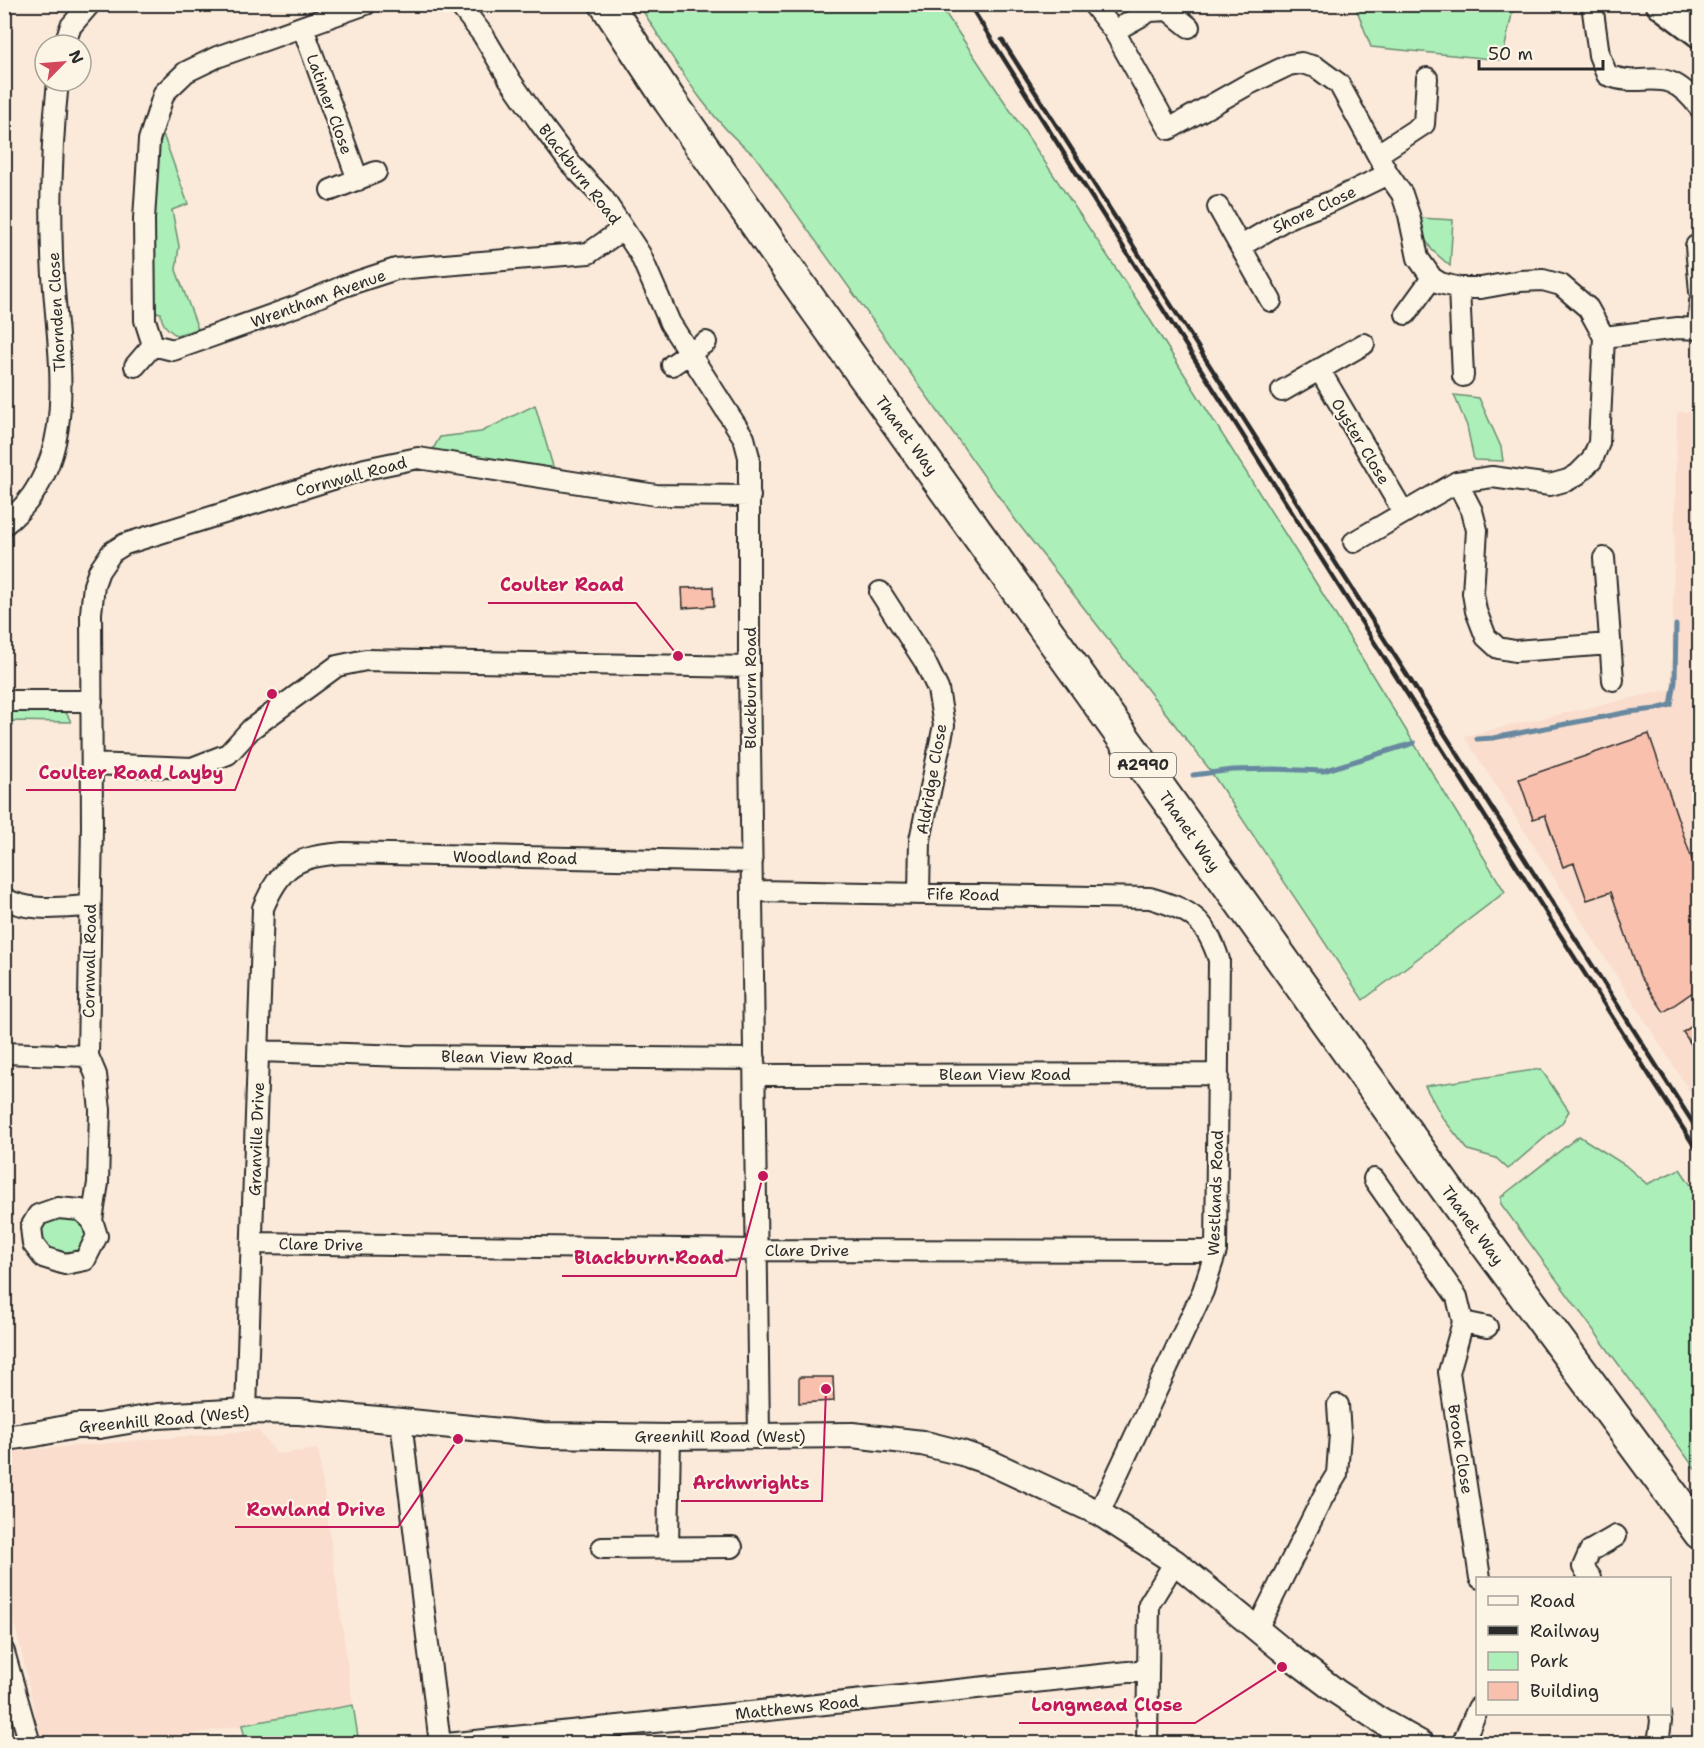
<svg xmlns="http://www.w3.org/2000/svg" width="1704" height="1748" viewBox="0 0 1704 1748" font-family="'Shantell Sans',sans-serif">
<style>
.built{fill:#faddcd}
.green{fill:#acefb8;stroke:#6c8d72;stroke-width:1.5}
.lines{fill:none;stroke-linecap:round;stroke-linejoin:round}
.stream{stroke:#6788a0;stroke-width:5}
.building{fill:#f9c0ae;stroke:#2b2b2b;stroke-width:1.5}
.minor-casing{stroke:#2b2b2b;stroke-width:24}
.tertiary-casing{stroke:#2b2b2b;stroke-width:28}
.secondary-casing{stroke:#2b2b2b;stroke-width:32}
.primary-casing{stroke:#2b2b2b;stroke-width:36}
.minor{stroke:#fcf5e5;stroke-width:20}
.tertiary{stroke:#fcf5e5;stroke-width:24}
.secondary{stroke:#fcf5e5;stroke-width:27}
.primary{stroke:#fcf5e5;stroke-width:32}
.rail{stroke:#2b2b2b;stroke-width:4.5}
.labels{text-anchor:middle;stroke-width:4.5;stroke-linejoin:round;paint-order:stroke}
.shield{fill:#fcf5e5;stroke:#6a6863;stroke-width:1.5}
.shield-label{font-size:15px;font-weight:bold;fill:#2b2b2b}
.street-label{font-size:16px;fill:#2b2b2b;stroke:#fcf5e5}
.leader{fill:none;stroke:#c2185b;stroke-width:2}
.callout-dot{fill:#c2185b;stroke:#fcf5e5;stroke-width:2}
.callout-label{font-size:18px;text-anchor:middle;font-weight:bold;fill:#c2185b;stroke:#fcf5e5;stroke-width:4.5;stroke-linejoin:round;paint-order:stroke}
</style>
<rect width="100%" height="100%" fill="#fbeada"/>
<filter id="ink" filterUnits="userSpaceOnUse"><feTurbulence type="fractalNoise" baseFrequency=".0167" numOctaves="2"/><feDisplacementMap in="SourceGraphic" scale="12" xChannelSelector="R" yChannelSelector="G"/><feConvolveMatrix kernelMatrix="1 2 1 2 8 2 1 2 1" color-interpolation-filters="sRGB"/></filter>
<g filter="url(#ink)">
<path class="built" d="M1677 412H1699V1106L1464 736 1671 689Z
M258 1430 277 1454 318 1449 353 1705 143 1743H42L5 1581V1452Z"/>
<path class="green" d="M639 5H940L1147 315 1316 583 1505 892 1363 1000 1207 766 1017 522 755 156C705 117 673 57 639 5Z
M1355 5H1514L1502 60 1371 47Z
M159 123 188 204 172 210 179 246 176 270 198 329 176 335C167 329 161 324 161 313L155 312V137Z
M1420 218 1453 220 1450 266 1432 250 1421 233Z
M1454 395 1479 398 1501 447 1503 461 1474 460 1467 426Z
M535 405 557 480 427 459 440 437 481 432Z
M5 706 61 710 67 714 71 722 5 721Z
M1541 1069 1569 1111 1562 1123 1508 1169 1496 1158 1468 1150 1442 1117 1425 1086Z
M1579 1136 1625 1165 1647 1184 1680 1169 1699 1197V1474L1501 1204V1197Z
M38 1215 92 1220 85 1260 43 1257Z
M353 1705 359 1743H246L242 1725Z"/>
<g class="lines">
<path class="stream" d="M1477 739 1493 738 1629 712 1656 709 1671 705 1675 682 1676 625
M1193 775 1233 770 1275 769 1323 771 1414 743"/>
</g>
<path class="building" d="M713 587 714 606 683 608 682 588Z
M1649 734 1700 883V987L1664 1012 1640 976 1611 892 1587 900 1574 863 1563 867 1545 815 1533 819 1519 779Z
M1700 1021V1058L1683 1032Z
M799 1377H833L834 1401 799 1403Z"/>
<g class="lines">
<defs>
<path id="minor" d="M457 4 462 8 483 35 510 80 540 123 570 163 603 198 640 254 670 323 744 438 749 457V667L759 1435
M1093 4 1114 31 1169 129 1247 85 1289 65 1301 63 1316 67 1339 84 1388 174 1402 194 1409 215 1418 258 1432 278 1440 283 1459 288H1481L1520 281 1543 280 1561 285 1588 308 1604 337
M1592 4 1599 55 1607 75C1648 91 1664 60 1700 108
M303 28 358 180
M1114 31 1150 11 1168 10 1189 27
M64 45 71 26 90 4
M1378 154 1424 124 1427 78
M331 190 376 172
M1218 207 1271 301
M1241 246 1290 217 1330 202 1388 174
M1696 246 1700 292
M1459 288 1463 376
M1406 314 1432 278
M1698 329 1700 302
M1604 337 1678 328 1700 329
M153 345 145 320 144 219 149 140 164 93 186 72 217 57 366 4
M672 365 706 342
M135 366 153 345 173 350 297 306 344 286 396 269 589 253 623 229
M1319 369 1404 513
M1282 391 1364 344
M1457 482 1472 511 1477 530 1473 593 1476 611 1486 637 1498 648 1515 651 1610 644
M4 525C88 459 54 346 52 254 50 197 52 138 58 81
M1354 542 1457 482 1492 477 1550 485 1568 480 1578 474 1592 460 1599 443 1604 337
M1604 558 1613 680
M880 592 925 662 938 689 944 725 920 840 919 894
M4 701H92
M92 764 192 768 228 754 251 729 337 666 366 660 749 667
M753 891 1150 898C1191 910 1206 919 1219 960L1216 1251 1203 1291 1099 1513
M4 898C29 913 63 907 90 906
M259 1051 405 1056 755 1059
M4 1053 88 1056
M755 1075 1218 1074
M1374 1179 1457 1297 1463 1322 1449 1372 1480 1578
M92 1220 81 1210 58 1208 38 1215 31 1227 33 1244 43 1257 65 1264 85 1260 97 1236 92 1220 98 1183 100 1110 96 1075 88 1056 92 827 91 613 94 585 99 571 112 552 125 544 365 469 418 458 656 495 750 496
M253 1243 757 1250 1216 1251
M1463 1322 1487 1327
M246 1411 263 908C282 864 296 857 343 853L752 862
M401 1421 440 1744
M668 1547 670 1437
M602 1548 732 1547
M1591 1578 1583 1567 1590 1551 1616 1536
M1257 1629 1323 1497 1337 1474 1340 1434 1338 1405
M4 1652 30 1744
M447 1744 1147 1670
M1147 1744 1149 1604 1175 1562
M1462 1744 1478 1708
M1658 1744 1661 1721 1660 1714"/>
<path id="tertiary" d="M4 1438 35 1434 76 1426H99L158 1416 246 1411 299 1412 401 1421 542 1435 670 1437 852 1435 922 1443 962 1453 991 1463 1099 1513 1175 1562 1291 1657 1337 1692 1381 1721 1422 1744"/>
<path id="secondary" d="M1660 4 1700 34"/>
<path id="primary" d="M606 4 670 101 814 306 1466 1216 1700 1533"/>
</defs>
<use href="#minor" class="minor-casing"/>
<use href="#tertiary" class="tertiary-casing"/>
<use href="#secondary" class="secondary-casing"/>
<use href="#primary" class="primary-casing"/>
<use href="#minor" class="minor"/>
<use href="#tertiary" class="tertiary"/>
<use href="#secondary" class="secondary"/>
<use href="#primary" class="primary"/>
<path class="rail" d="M969 4 1700 1155
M1002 40 1700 1134"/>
</g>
</g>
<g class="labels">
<rect class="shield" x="1110" y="753" width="66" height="24" rx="4.5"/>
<g class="shield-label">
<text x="1143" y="770">A2990</text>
</g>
<g class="street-label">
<text transform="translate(330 104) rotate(70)" y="6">Latimer Close</text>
<text transform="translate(580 174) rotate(52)" y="6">Blackburn Road</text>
<text transform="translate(1314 209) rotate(-25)" y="6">Shore Close</text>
<text transform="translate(318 298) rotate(-20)" y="6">Wrentham Avenue</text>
<text transform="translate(56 312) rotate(-93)" y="6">Thornden Close</text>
<text transform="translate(907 435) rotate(54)" y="6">Thanet Way</text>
<text transform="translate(1361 441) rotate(59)" y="6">Oyster Close</text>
<text transform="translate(351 476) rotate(-15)" y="6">Cornwall Road</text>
<text transform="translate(750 688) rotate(-90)" y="6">Blackburn Road</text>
<text transform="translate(931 779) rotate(-80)" y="6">Aldridge Close</text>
<text transform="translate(1190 831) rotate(55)" y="6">Thanet Way</text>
<text transform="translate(515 857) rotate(1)" y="6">Woodland Road</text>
<text transform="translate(963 894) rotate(1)" y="6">Fife Road</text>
<text transform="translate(89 961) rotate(-89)" y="6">Cornwall Road</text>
<text transform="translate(507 1057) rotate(1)" y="6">Blean View Road</text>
<text x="1005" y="1080">Blean View Road</text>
<text transform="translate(256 1139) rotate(-88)" y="6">Granville Drive</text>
<text transform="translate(1215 1193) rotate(-88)" y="6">Westlands Road</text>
<text transform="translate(1473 1225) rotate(54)" y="6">Thanet Way</text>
<text transform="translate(321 1244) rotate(1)" y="6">Clare Drive</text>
<text x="807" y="1256">Clare Drive</text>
<text transform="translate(164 1419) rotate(-5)" y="6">Greenhill Road (West)</text>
<text x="720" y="1442">Greenhill Road (West)</text>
<text transform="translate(1461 1449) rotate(81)" y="6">Brook Close</text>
<text transform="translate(797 1707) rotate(-6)" y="6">Matthews Road</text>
</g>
</g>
<path class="leader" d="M678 656L636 603H488M272 694L235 790H26M763 1176L736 1276H562M826 1389L822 1501H681M458 1439L398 1527H235M1282 1667L1195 1723H1019"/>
<g class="callout-dot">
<circle cx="678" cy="656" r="6"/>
<circle cx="272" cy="694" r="6"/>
<circle cx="763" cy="1176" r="6"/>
<circle cx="826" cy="1389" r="6"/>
<circle cx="458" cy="1439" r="6"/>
<circle cx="1282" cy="1667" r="6"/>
</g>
<g class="callout-label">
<text x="562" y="591">Coulter Road</text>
<text x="131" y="779">Coulter Road Layby</text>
<text x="649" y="1264">Blackburn Road</text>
<text x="751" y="1489">Archwrights</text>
<text x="316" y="1516">Rowland Drive</text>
<text x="1107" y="1711">Longmead Close</text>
</g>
<rect width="1704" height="1748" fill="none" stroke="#fcf5e5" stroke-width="24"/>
<rect x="12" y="12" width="1680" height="1724" fill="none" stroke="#2b2b2b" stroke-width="2" filter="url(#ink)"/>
<rect x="1476" y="1577" width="195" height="138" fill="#fcf5e5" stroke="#a8a49b" stroke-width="1.5"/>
<rect x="1488" y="1596" width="30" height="9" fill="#fcf5e5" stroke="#a8a49b" stroke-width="1.5"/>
<text x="1530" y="1607" font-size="18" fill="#2b2b2b">Road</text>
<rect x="1488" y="1626" width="30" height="9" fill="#2b2b2b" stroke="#a8a49b" stroke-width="1.5"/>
<text x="1530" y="1637" font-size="18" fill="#2b2b2b">Railway</text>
<rect x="1488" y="1652" width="30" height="18" fill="#acefb8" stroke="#a8a49b" stroke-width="1.5"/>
<text x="1530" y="1667" font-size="18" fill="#2b2b2b">Park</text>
<rect x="1488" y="1682" width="30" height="18" fill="#f9c0ae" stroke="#a8a49b" stroke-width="1.5"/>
<text x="1530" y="1697" font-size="18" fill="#2b2b2b">Building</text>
<g transform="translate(63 63) rotate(65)"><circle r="28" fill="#fcf5e5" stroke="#a8a49b" stroke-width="1.5"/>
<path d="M0-4.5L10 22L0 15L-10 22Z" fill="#d1495b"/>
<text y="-9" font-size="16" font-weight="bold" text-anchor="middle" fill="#2b2b2b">N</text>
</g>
<path d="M1479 60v9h124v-9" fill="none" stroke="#2b2b2b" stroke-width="3"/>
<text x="1488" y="60" font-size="18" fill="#2b2b2b" stroke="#fcf5e5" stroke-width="4.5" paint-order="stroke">50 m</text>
</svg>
